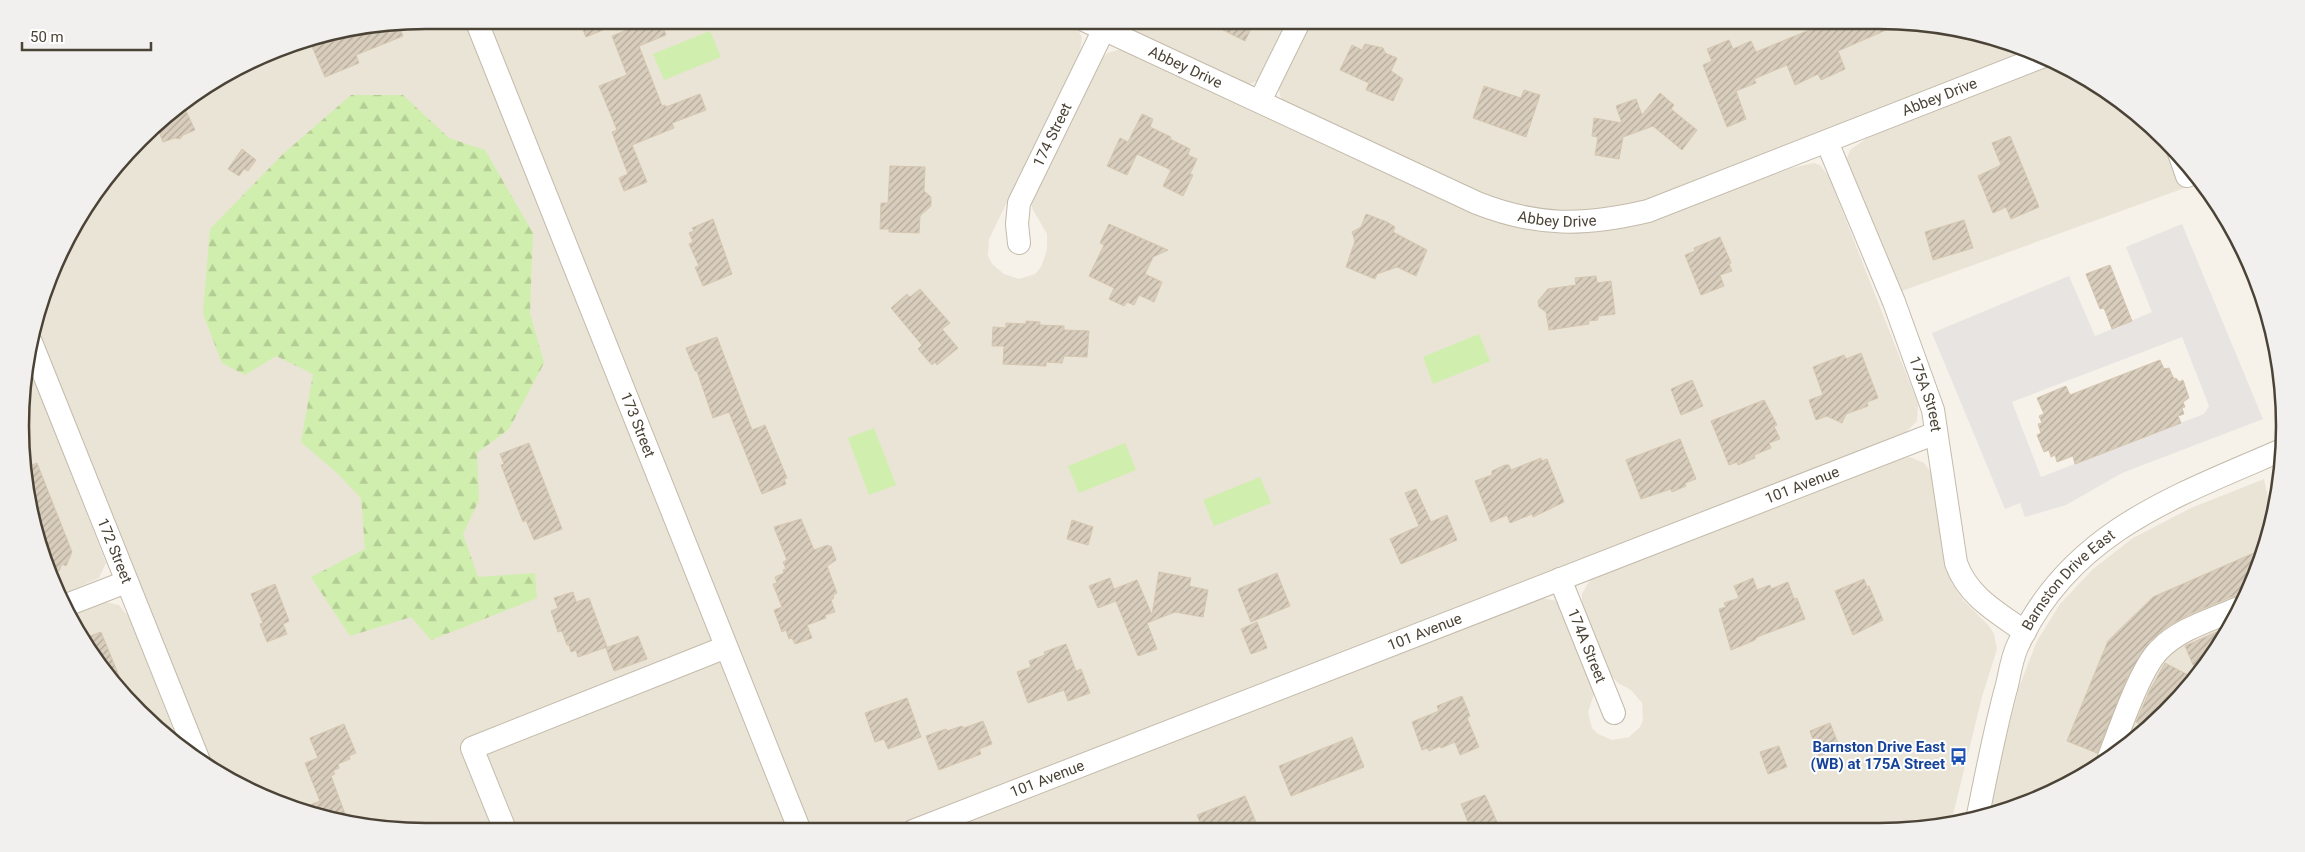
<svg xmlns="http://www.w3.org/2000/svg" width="2305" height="852" viewBox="0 0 2305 852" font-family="Roboto,sans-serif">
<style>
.residential{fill:#eae4d6}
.grass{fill:#d0eead}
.forest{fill:url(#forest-firs)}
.parking{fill:#e7e4e1;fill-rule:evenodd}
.building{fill:url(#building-hatch);stroke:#d5c6af}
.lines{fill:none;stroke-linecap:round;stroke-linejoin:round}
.minor-casing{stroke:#c3baaa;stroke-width:24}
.minor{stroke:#fff;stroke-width:22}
.labels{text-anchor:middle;stroke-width:4;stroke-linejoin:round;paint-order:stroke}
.street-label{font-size:15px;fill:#4b4336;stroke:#fff}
.transit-label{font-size:15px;font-weight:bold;fill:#164399;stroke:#fff;text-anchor:end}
.rim{fill:none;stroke:#4b4336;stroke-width:2.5}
</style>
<defs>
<pattern id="forest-firs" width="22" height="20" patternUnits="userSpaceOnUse" patternTransform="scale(1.25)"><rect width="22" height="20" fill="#d0eead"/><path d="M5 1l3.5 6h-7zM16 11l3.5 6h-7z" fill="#b4cd95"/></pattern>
<pattern id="building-hatch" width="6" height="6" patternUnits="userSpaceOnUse" patternTransform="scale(1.25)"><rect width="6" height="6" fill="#d9cebd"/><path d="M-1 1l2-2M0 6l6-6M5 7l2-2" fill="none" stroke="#b2a99a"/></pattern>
</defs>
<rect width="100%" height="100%" fill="#f6f2e9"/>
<path class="residential" d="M426 20H468L788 831 426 832 321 818 247 790 211 768 35 325 42 295 74 223 159 121 223 74 295 42Z
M483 20H1064L1075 25 1082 37 1080 52 989 239 988 256 992 264 1004 274 1019 279 1035 274 1041 267 1047 250V234L1033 210 1031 203 1100 59 1108 53 1117 50H1127L1524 227 1739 187 1792 168 1814 163 1820 165 1829 177 1918 404 1917 421 1906 432 887 831H810Z
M1104 20H1290L1258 81 1247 85Z
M1308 20H1879L1984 34 2031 51 1657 199 1606 211 1515 209 1286 104 1281 98 1278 86Z
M2058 62 2126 104 2184 159 2201 182 1902 291 1849 168 1847 158 1850 150 1867 138Z
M27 359 106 563 99 578 59 596 51 581 28 505 24 373Z
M1910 457 1924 463 1933 475 1942 552 1952 584 1963 600 1989 626 1994 634 1997 649 1982 697 1951 823 1932 828 934 831 1542 598 1557 601 1595 691 1588 712 1592 728 1598 734 1612 740 1629 737 1640 727 1643 720 1642 703 1631 690 1618 683 1610 675 1582 604V594L1590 580 1901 458Z
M2264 479 2273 521 2271 531 2217 651 2147 731 2058 790 1987 812 2019 687 2037 641 2060 604 2093 569 2133 538 2191 508Z
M105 602 119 605 130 619 181 750 88 651 69 615Z"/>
<path class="grass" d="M710 31 721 57 664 80 653 54Z
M1479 334 1490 361 1433 384 1423 357Z
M874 428 896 485 869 495 848 438Z
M1125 443 1136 470 1079 493 1068 466Z
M1260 477 1271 503 1214 526 1203 500Z"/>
<path class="forest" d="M351 95H403L449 138 485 150 533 233 530 313 544 363 509 429 477 453 479 500 463 534 478 577 535 573 537 598 431 640 411 617 350 636 311 577 365 549 361 498 337 473 301 442 313 374 276 356 245 375 222 363 203 314 210 229 282 155Z"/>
<path class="parking" d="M2182 224 2263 419 2122 473 2066 505 2025 517 2020 503 2005 509 1932 333 2069 276 2095 336 2152 312 2126 247ZM2182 337 2209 406 2204 414 2041 477 2012 402Z"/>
<path class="building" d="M579 20H627L586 37Z
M640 20H660L666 35 639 46 662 106 665 105 666 107 700 94 706 110 672 123 674 128 632 145 647 182 624 191 619 178 628 174 612 132 617 130 599 86 627 75 612 36 642 24Z
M1228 20H1255L1245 41 1223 30Z
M1840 20H1879L1902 23 1838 51 1845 69 1821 80 1818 74 1795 85 1787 65 1754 79 1756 83 1736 91 1746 119 1727 127 1703 65 1712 61 1707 49 1729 40 1733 49 1751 41 1756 52 1819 26 1821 31Z
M398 25 403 36 356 55 359 63 325 77 311 44 331 36Z
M1365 44 1383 48 1385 53 1397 58 1391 71 1403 79 1393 101 1366 90 1369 83 1340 70 1352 45 1362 50Z
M1484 86 1521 98 1524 90 1540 95 1526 137 1473 118Z
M1660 93 1674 105 1671 109 1697 130 1682 150 1653 126 1623 137 1619 159 1595 155 1598 137 1592 136 1594 118 1622 123 1616 106 1636 99 1642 115Z
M186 111 195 130 183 135 180 139 175 138 163 142 156 124Z
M1142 114 1153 119 1150 127 1171 137 1170 139 1190 149 1188 155 1197 159 1190 174 1193 175 1183 196 1163 186 1171 170 1137 154 1127 175 1107 166 1120 138 1128 142Z
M2010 136 2039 207 2011 219 2006 207 1993 213 1978 176 2001 165 1992 143Z
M242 149 256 160 248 171 244 169 239 176 228 169Z
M890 166 925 167 924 191 931 197V206L920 216 919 233 889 232V229H880L881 203H888Z
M1366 214 1387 222 1395 227 1393 232 1427 250 1416 276 1397 267 1377 274 1375 279 1346 267 1355 241 1352 232 1361 227Z
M713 219 732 274 703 286 695 267 699 266 689 244 693 242 689 233 694 231 692 228Z
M1964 220 1973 248 1933 260 1925 232Z
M1109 224 1168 250 1153 257 1145 274 1162 282 1154 302 1139 295 1134 305 1127 302 1124 306 1109 299 1114 288 1089 276 1104 245 1100 243Z
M1720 237 1731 263 1729 264 1732 271 1720 275 1724 286 1701 295 1685 255 1695 251 1694 248Z
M2110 265 2132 321 2112 329 2104 308 2100 309 2086 274Z
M1596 276 1597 283 1611 281 1615 314 1598 316V320L1588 321 1589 324 1549 330 1546 312 1539 307 1538 301 1548 289 1576 285 1575 278Z
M920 289 950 323 942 329 958 348 937 365 935 362 932 365 918 349 922 345 891 308 907 294 910 297Z
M1026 321 1040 322V325L1064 326V330L1089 331 1087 357 1064 356 1062 363 1046 362V366L1003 364 1004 346H992L993 327 1006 328V323L1026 324Z
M717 337 752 430 765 425 787 478 784 479 786 484 762 494 729 412 713 418 697 371H695L686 348Z
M1861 353 1878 398 1867 402 1868 406 1846 414 1842 423 1827 416 1816 420 1809 400 1823 395 1813 367 1844 355 1846 359Z
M2160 360 2164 369 2169 368 2174 379 2176 378 2179 382 2183 380 2189 398 2183 402 2185 407 2182 408 2184 414 2178 416 2181 423 2075 464 2073 456 2057 462 2055 455 2051 457 2049 450 2044 452 2037 435 2041 433 2038 424 2042 423 2039 416 2044 414 2037 398 2066 386 2070 395Z
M1692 380 1703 406 1681 415 1671 389Z
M1764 400 1777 425 1774 426 1780 439 1769 443 1771 448 1754 455 1755 458 1738 465 1737 462 1729 465 1711 421Z
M1680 439 1696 479 1685 483 1686 486 1672 492 1671 489 1641 499 1626 460Z
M529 443 562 529 534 540 526 520 523 522 501 465 504 464 500 454Z
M1541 458 1542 461 1547 459 1564 502 1533 517 1532 514 1510 523 1507 515 1491 522 1475 481 1492 475V471L1505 465H1509L1511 470Z
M37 463 72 552 66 566 62 564 59 571 49 575 28 505 27 467Z
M1416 489 1431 522 1447 515 1457 540 1401 564 1390 539 1419 526 1405 493Z
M801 519 814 550 828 545 829 547 831 546 836 560 827 566 837 593 833 595 834 598 831 600 835 612 825 615 826 618 807 625 812 638 795 644 792 638 789 639 786 630 782 632 774 610 782 607 773 584 777 583 775 577 784 573 783 570 786 569 783 562 787 560 774 527Z
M1072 520 1093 527 1088 545 1067 539Z
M2263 549 2241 597H2231L2190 614 2168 626 2149 642 2126 680 2097 753 2067 741 2108 641 2153 597Z
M1159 572 1191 578 1189 586 1208 590 1203 617 1175 612 1147 623 1157 649 1138 656 1116 601 1098 608 1089 586 1110 578 1114 589 1137 580 1152 615Z
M1277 573 1290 606 1251 622 1238 589Z
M1753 578 1757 590 1770 585 1771 589 1788 582 1794 599 1797 598 1805 619 1757 637 1755 640 1731 650 1719 609 1726 607 1724 603 1739 598 1734 586Z
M1864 579 1867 587 1869 586 1883 620 1853 635 1835 591Z
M275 584 289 621 283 624 287 634 267 642 260 624 263 623 251 594Z
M573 592 576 602 589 598 607 647 578 657 576 650 571 652 569 645H567L562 631 558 632 551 611 558 608 554 598Z
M1257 622 1267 648 1251 654 1241 629Z
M2228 627 2217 651 2197 674 2185 646Z
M101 632 124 688H123L88 651 82 639Z
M638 636 647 659 614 671 606 648Z
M1066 644 1076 671 1081 669 1090 693 1068 701 1064 690 1028 703 1017 672 1031 667 1029 661 1045 655 1044 652Z
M2165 663 2194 678 2149 729 2136 722 2150 690Z
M1462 696 1470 716 1467 718 1479 747 1460 755 1455 742 1441 748 1440 746 1429 751 1427 748 1422 750 1412 722 1439 711 1437 706Z
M907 698 921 737 888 749 884 739 875 742 865 713Z
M983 721 992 744 979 749 981 754 939 770 926 736 946 729 947 731 962 726 964 728Z
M1830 723 1840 748 1819 756 1810 731Z
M344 724 356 753 349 756 350 759 338 764 339 768 333 771 335 774 331 776 348 822 321 818 298 810 320 801 305 763 318 758 310 738Z
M1352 737 1364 767 1291 796 1279 766Z
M1779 746 1787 767 1768 774 1760 752Z
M1485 795 1497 822 1479 830H1471L1461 804Z
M1245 796 1258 827 1251 830H1203L1197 815Z"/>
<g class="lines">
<defs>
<g id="minor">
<path id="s1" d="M476 20 800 831"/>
<path id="s2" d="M1084 20 1477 203C1538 227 1585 226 1648 211L2044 56"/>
<path d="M1260 101 1300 20"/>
<path id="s3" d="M1827 142 1894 302 1933 410 1956 563C1968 597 1997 612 2025 632"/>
<path d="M2179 153 2187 176"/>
<path id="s4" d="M1019 243 1017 224 1019 203 1104 29"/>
<path id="s5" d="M31 342 199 761"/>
<path id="s6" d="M1560 579 1614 713"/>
<path d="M64 606 126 582"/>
<path d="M2109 757C2120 729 2140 669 2159 650 2179 629 2211 620 2236 609"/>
<path id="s7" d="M1978 815C1987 771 1995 728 2007 685 2010 672 2012 657 2018 645 2071 531 2176 496 2284 449"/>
<path id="s8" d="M913 831 1936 433"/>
<path d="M506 832 472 748 726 647"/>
</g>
</defs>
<use href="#minor" class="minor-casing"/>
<use href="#minor" class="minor"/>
</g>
<defs>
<symbol id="bus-bare" viewBox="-9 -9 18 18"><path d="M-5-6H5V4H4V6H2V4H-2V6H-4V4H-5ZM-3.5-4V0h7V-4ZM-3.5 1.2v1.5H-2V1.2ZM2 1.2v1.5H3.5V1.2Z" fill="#1a4fb4" stroke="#fff" stroke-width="2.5" paint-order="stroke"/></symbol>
</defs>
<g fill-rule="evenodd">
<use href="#bus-bare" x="1946" y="744" width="25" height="25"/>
</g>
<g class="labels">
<g class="street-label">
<text dy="5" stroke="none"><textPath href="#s2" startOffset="112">Abbey Drive</textPath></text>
<text dy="5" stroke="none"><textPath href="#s2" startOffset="921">Abbey Drive</textPath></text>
<text dy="5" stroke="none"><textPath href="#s4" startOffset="116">174 Street</textPath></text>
<text dy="5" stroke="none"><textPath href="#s2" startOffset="516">Abbey Drive</textPath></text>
<text dy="5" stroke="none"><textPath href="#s3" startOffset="271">175A Street</textPath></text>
<text dy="5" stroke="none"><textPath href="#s1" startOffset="436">173 Street</textPath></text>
<text dy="5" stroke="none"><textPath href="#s8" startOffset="954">101 Avenue</textPath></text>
<text dy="5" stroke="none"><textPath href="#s5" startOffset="225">172 Street</textPath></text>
<text dy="5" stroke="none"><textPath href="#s7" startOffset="258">Barnston Drive East</textPath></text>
<text dy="5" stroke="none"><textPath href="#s8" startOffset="549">101 Avenue</textPath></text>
<text dy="5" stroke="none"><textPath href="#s6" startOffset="72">174A Street</textPath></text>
<text dy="5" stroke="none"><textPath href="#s8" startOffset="144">101 Avenue</textPath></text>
</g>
<g class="transit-label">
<text x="1945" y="752">Barnston Drive East<tspan x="1945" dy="17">(WB) at 175A Street</tspan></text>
</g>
</g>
<path d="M0 0H2305V852H0ZM426 29H1879A397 397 0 0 1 2276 426V426A397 397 0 0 1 1879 823H426A397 397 0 0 1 29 426V426A397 397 0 0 1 426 29Z" fill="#f1f0ef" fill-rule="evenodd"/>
<path class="rim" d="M426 29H1879A397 397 0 0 1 2276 426V426A397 397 0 0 1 1879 823H426A397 397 0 0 1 29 426V426A397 397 0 0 1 426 29Z"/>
<path d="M22 42v8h129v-8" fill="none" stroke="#4b4336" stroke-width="2.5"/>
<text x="30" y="42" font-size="15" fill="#4b4336" stroke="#ffffff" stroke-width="4" paint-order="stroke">50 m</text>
</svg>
